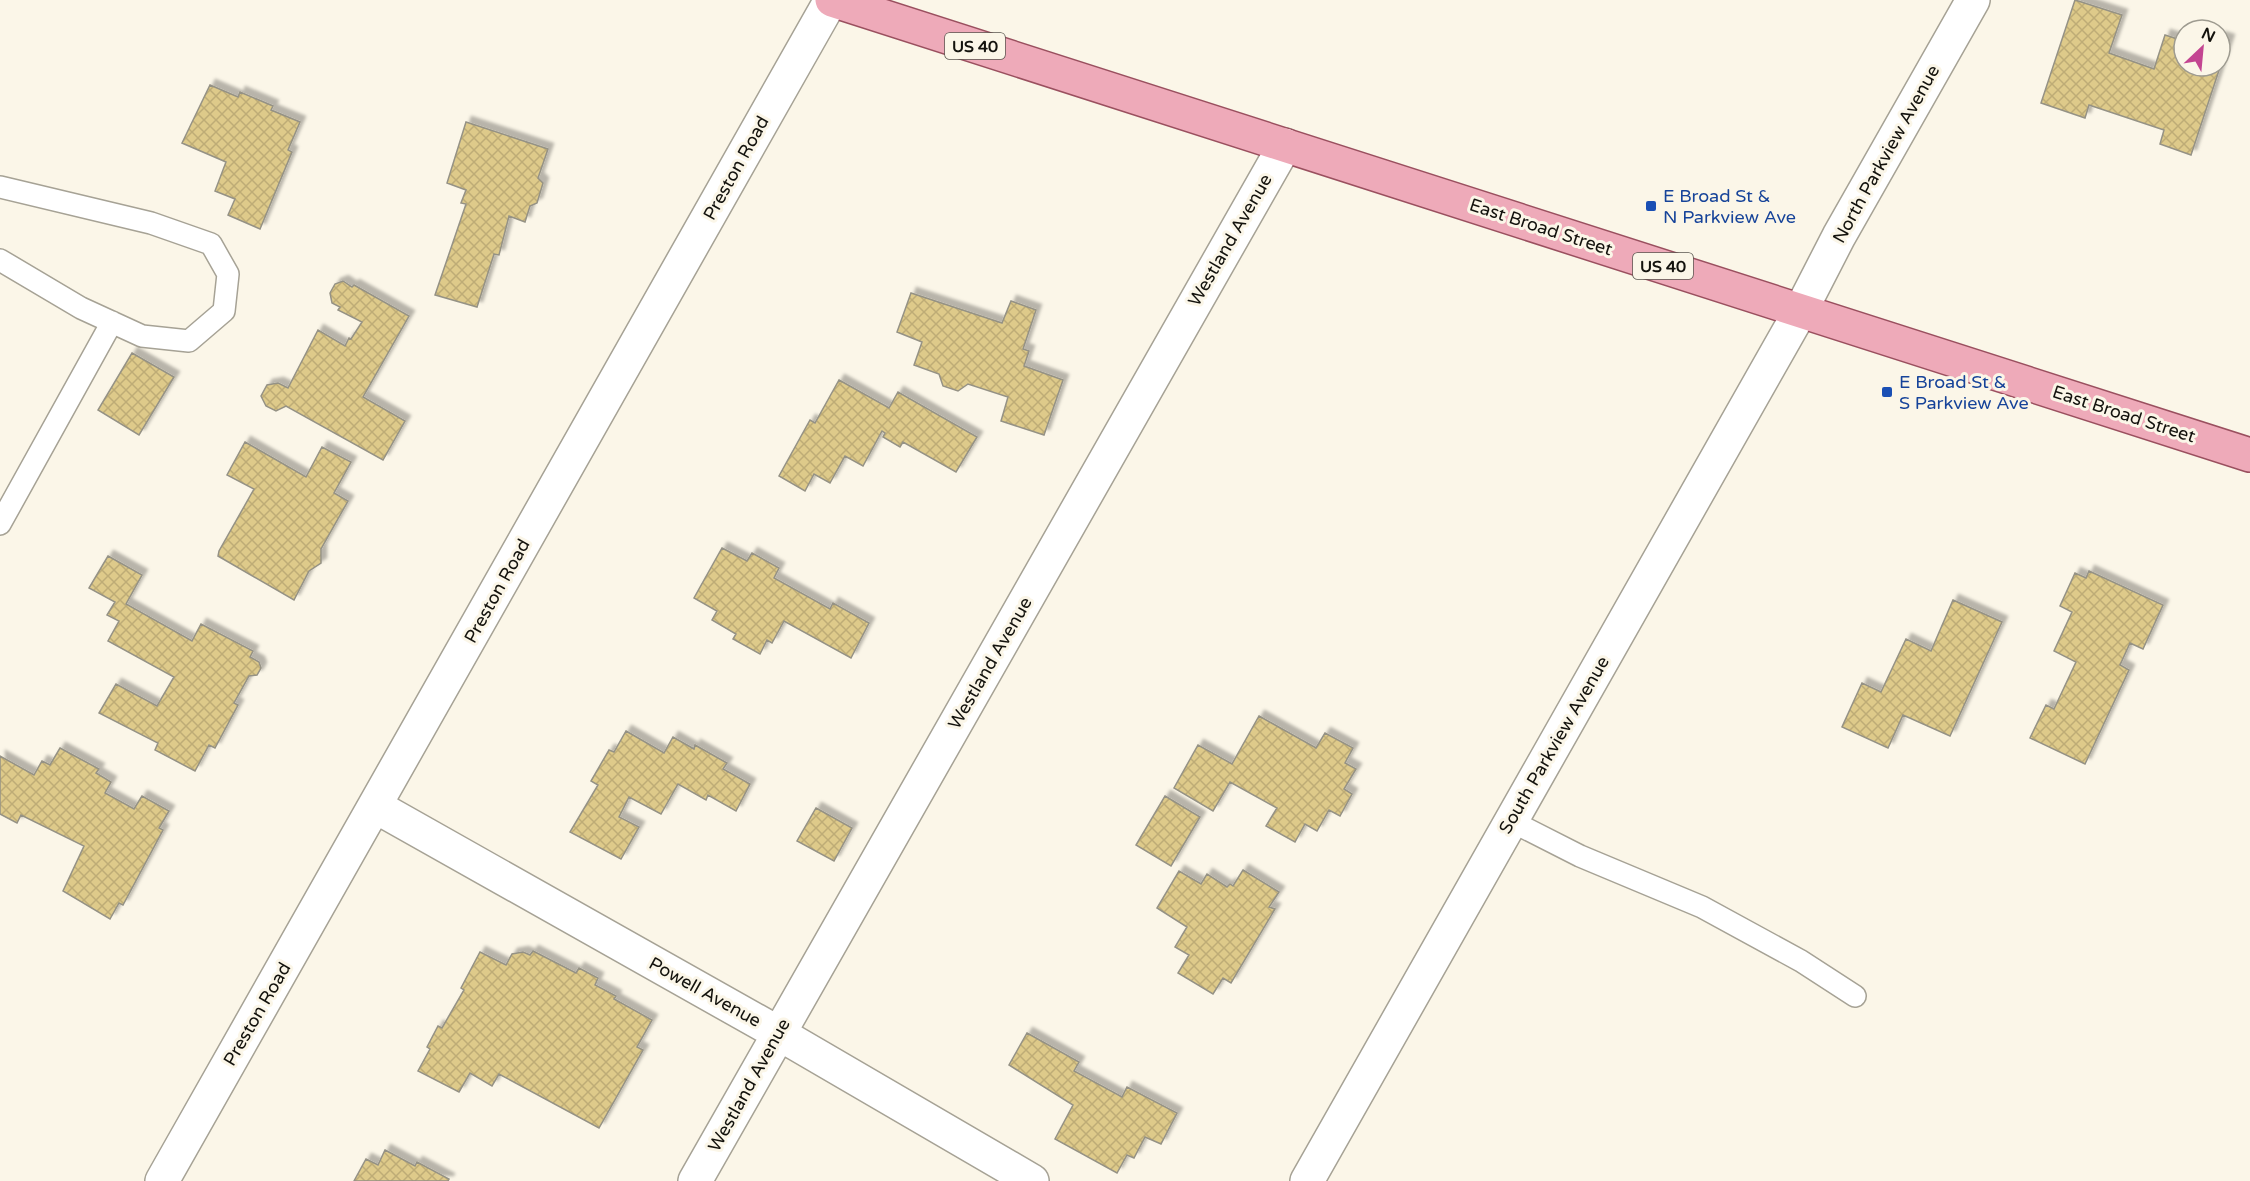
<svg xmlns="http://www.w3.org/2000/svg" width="2250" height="1181" viewBox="0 0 2250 1181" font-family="'Varela Round',sans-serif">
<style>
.building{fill:url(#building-cross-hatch);stroke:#959285;stroke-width:1.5;filter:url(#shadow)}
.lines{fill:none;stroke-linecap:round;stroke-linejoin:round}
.service-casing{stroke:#a6a295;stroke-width:24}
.minor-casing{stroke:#a6a295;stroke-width:36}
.primary-casing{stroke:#9a505f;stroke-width:36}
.service{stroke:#fff;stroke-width:21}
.minor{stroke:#fff;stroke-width:33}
.primary{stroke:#eeaab9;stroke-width:33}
.transit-dot{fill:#1a4fb4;stroke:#fbf6e8;stroke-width:2}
.labels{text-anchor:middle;stroke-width:6;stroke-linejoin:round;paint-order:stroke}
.shield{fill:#fbf6e8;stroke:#59564f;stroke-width:1.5}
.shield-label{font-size:16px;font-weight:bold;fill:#13120d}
.street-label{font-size:18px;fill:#13120d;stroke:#fbf6e8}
.transit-label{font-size:18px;fill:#164399;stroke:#fbf6e8;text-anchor:start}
</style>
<defs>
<pattern id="building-cross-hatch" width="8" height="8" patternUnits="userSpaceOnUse" patternTransform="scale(1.5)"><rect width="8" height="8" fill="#deca8a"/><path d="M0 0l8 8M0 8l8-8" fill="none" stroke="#beac76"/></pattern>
<filter id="shadow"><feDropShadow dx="5.5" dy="-5.5" stdDeviation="1.5" flood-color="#0004"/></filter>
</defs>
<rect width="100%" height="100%" fill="#fbf6e8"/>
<path class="building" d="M2075 0 2122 15 2109 53 2154 69 2165 35 2184 41V66H2220V37L2229 40 2191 155 2160 144 2164 130 2089 105 2085 118 2041 103Z
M210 85 238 97 240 92 273 106 271 110 300 122 288 150 292 152 260 229 228 215 235 199 215 191 226 162 182 143Z
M466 122 548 149 538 178 543 183 537 203 530 206 525 222 509 216 499 255 494 254 477 307 435 295 466 204 461 203 466 190 447 183Z
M343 281 352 287 354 285 409 316 363 397 405 421 383 460 286 406 276 411 266 406 261 396 267 385 278 383 288 388 318 330 345 346 349 338 351 339 362 322 338 310 340 307 332 303 330 293 335 284Z
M911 293 1002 323 1011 301 1036 310 1023 349 1029 351 1024 366 1063 380 1044 435 1001 421 1008 397 968 384 958 391 943 386 939 374 914 365 922 342 897 332Z
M132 353 174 377 139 435 98 410Z
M839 380 889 408 898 392 977 437 956 472 903 442 900 447 883 437 885 433 882 431 863 466 845 456 830 483 814 474 805 491 779 476 810 420 815 423Z
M245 442 306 477 322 447 351 462 334 493 348 501 321 549V563L309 571 294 600 218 556 219 551 254 489 227 475Z
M722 548 747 561 752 553 779 568 774 578 830 609 833 603 869 623 851 658 784 621 772 643 767 640 760 654 733 639 736 634 712 620 717 611 694 598Z
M108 556 142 575 126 604 192 641 201 624 253 651 250 657 259 662 261 668 257 675 249 676 234 703 238 705 215 748 209 745 195 771 155 750 158 743 99 713 116 684 157 706 174 677 108 641 119 621 107 615 115 602 89 588Z
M2089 571 2163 605 2143 649 2130 643 2120 665 2129 670 2085 764 2030 738 2046 705 2054 709 2076 662 2054 651 2072 612 2060 606 2075 573 2086 578Z
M1953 600 2002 622 1950 736 1903 715 1888 748 1842 727 1862 683 1881 692 1906 639 1931 651Z
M1259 716 1316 748 1325 733 1353 748 1345 763 1356 769 1344 789 1352 794 1340 816 1329 810 1317 831 1305 824 1295 842 1266 826 1277 808 1230 782 1213 811 1174 788 1198 745 1232 764Z
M626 731 664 753 673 737 694 749 695 745 727 763 723 769 750 784 736 811 708 795 706 800 678 784 661 814 629 797 619 817 639 827 621 859 570 832 598 785 591 781 609 750 614 752Z
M60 748 99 769 96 773 111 782 105 793 134 809 142 796 169 811 159 828 163 830 123 905 119 903 110 919 63 891 84 846 21 815 17 823 0 814V756L34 775 42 761 50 765Z
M1165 796 1200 817 1171 866 1136 845Z
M816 808 852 828 834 861 797 841Z
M1243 870 1279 892 1269 907 1275 909 1231 983 1223 978 1213 994 1178 973 1189 955 1175 947 1187 927 1157 908 1179 871 1201 884 1207 874 1227 887 1230 884 1233 886Z
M533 951 576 973 579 968 598 978 595 985 616 996 614 999 652 1020 637 1047 643 1050 599 1128 499 1074 492 1086 470 1073 459 1092 418 1071 430 1049 427 1047 438 1026 442 1028 464 990 461 988 480 952 506 965 512 954 523 952 530 955Z
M1027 1033 1079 1062 1074 1071 1122 1097 1127 1087 1177 1113 1161 1144 1145 1137 1134 1158 1127 1155 1117 1173 1055 1139 1073 1105 1009 1065Z
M385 1150 415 1166 417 1162 449 1179 448 1181H354L366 1159 378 1165Z"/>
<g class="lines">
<defs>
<path id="service" d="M0 187 151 223 211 244 228 274 224 311 189 341 142 336 81 308 0 260
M0 524 112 322
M1511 821 1580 856 1702 907 1801 961 1855 996"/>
<path id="minor" d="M375 806 778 1033 1032 1181
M162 1181 831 0
M695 1181 1285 145
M1307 1181 1801 310 1839 236 1973 0"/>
<path id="primary" d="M832 0 2250 455"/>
</defs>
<use href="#service" class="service-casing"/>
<use href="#minor" class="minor-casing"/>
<use href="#primary" class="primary-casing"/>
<use href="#service" class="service"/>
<use href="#minor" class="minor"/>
<use href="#primary" class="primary"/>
</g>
<g class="transit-dot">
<rect x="1645" y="200" width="12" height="12" rx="3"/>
<rect x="1881" y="386" width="12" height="12" rx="3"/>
</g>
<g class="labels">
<g class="shield">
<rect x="945" y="33" width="60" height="26" rx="4.5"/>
<rect x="1633" y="253" width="60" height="26" rx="4.5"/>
</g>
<g class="shield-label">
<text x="975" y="52">US 40</text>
<text x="1663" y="272">US 40</text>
</g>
<g class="street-label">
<text transform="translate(1886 154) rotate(-61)" y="6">North Parkview Avenue</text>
<text transform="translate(736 168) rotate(-61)" y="6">Preston Road</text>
<text transform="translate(1541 227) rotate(18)" y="6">East Broad Street</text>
<text transform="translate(1230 240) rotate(-60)" y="6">Westland Avenue</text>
<text transform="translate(2124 414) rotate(18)" y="6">East Broad Street</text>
<text transform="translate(497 591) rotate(-61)" y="6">Preston Road</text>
<text transform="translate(990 663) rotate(-60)" y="6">Westland Avenue</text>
<text transform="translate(1554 745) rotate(-60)" y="6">South Parkview Avenue</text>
<text transform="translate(705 992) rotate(29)" y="6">Powell Avenue</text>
<text transform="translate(257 1014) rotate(-60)" y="6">Preston Road</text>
<text transform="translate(749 1085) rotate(-61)" y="6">Westland Avenue</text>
</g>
<g class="transit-label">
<text x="1663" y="202">E Broad St &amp;<tspan x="1663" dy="21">N Parkview Ave</tspan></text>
<text x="1899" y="388">E Broad St &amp;<tspan x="1899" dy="21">S Parkview Ave</tspan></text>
</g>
</g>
<g transform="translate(2202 48) rotate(26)"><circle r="28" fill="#fbf6e8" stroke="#9e9b90" stroke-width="1.5"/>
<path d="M0-4.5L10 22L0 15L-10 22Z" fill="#c34591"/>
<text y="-9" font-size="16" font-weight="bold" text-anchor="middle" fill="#13120d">N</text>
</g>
</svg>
